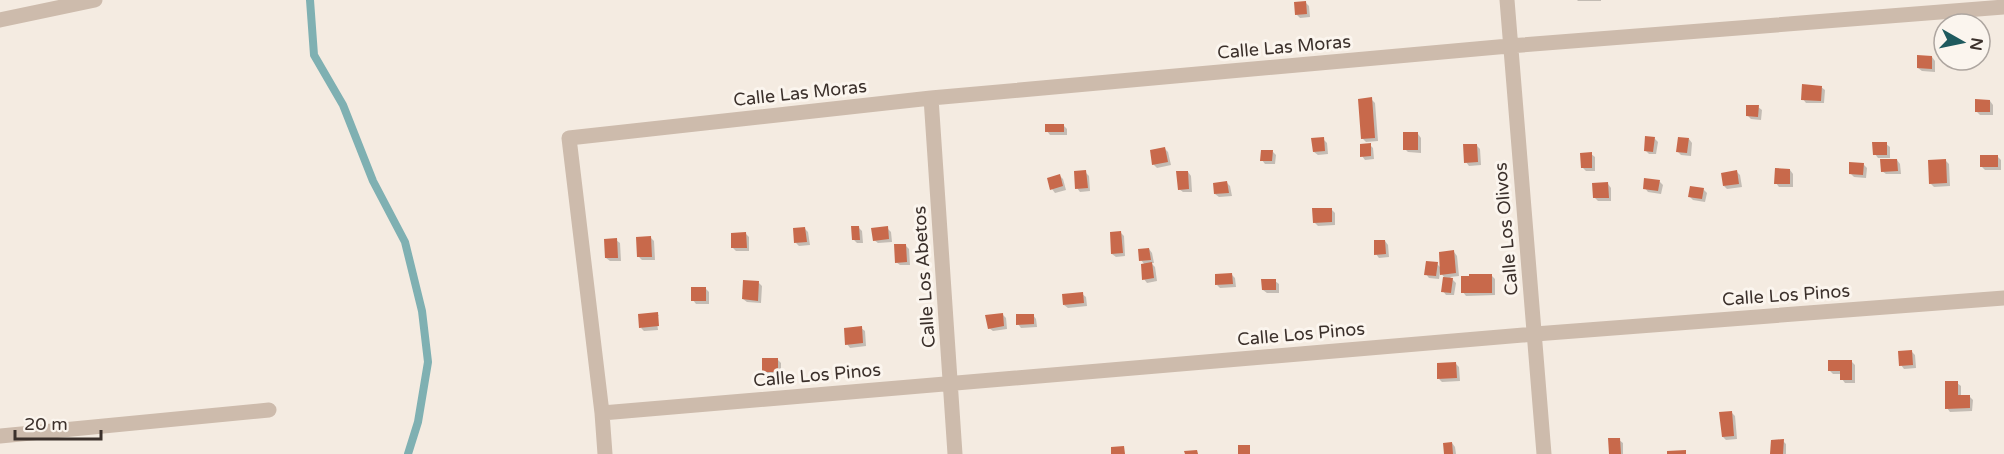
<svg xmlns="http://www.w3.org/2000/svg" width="2004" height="454" viewBox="0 0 2004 454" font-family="'Varela Round',sans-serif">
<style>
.shadow{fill:#0003}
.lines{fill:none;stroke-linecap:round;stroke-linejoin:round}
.stream{stroke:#7fb0b2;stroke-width:8}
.building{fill:#c8694b}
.minor{stroke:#cdbbac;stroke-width:15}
.labels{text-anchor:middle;stroke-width:6;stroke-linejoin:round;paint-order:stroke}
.street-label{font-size:18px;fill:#3b302b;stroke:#fbf5ee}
</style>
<rect width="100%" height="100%" fill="#f4ebe1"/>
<path class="shadow" d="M1577 0H1601V1H1578Z
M1306 3 1309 6 1310 17 1300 18 1296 14Z
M1932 57 1935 61V72L1922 71 1918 68Z
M1821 87 1825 90 1824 103H1806L1803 99Z
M1371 99 1375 103 1378 141 1366 142 1362 138Z
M1990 101 1993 105V115H1980L1976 111Z
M1758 107 1762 110 1761 120 1751 119 1748 116Z
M1063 125 1067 129V135H1050L1047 131Z
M1418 134 1421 138V153L1408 152 1405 149Z
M1654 138 1658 142 1656 154H1649L1645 150Z
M1323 139 1327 143 1328 154 1318 155 1314 152Z
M1689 139 1692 143 1691 156 1681 155 1677 151Z
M1886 144 1890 147V158H1878L1875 154Z
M1370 145 1373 148 1374 159 1365 160 1362 156Z
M1476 145 1480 149 1481 165 1469 166 1466 162Z
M1165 149 1168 152 1171 165 1157 168 1153 164Z
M1272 151 1276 155 1275 164H1265L1262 160Z
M1591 154 1595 157V171H1586L1583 168Z
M1997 156 2001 160V170H1985L1982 167Z
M1897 160 1900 164 1901 174H1886L1882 171Z
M1946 161 1949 164 1950 186 1934 187 1930 183Z
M1863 164 1867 168 1866 178 1854 177 1850 173Z
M1790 170 1793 174V187H1779L1776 183Z
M1085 172 1089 176 1090 191 1080 192 1077 188Z
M1188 172 1191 176 1192 192H1183L1179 189Z
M1737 172 1740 175 1742 187 1727 189 1724 186Z
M1060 176 1063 179 1066 190 1055 193 1052 189Z
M1659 181 1663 185 1661 194 1648 192 1645 188Z
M1227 183 1230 186 1232 196 1219 197 1215 194Z
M1608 184 1611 188V201H1598L1594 197Z
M1703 189 1707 193 1705 202 1693 200 1690 197Z
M1331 209 1335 213V225L1318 226 1314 222Z
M858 227 862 231 863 243H857L853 239Z
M887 228 891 232 892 242 878 243 874 240Z
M805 229 808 232 810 245 799 246 796 243Z
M1121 233 1124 236 1125 256 1116 257 1112 254Z
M746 234 749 237V251H736L733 248Z
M650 237 654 241 655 260H642L639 257Z
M616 240 620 243 621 261H610L606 258Z
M1385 241 1388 245 1389 257 1379 258 1376 254Z
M905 245 909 249 910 265H900L896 262Z
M1149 249 1152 253 1154 263H1151L1155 267 1157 281 1147 283 1144 279 1145 265 1141 260Z
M1454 252 1457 256 1459 276 1450 277 1456 283 1454 295H1446L1443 291 1444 277 1440 272 1439 279 1429 278 1426 274 1437 264 1441 268Z
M1232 275 1235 278 1236 287 1220 288 1217 285Z
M1491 275 1495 279V295L1466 296 1463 292Z
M1275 281 1279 284V293H1267L1263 290Z
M759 283 762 286 761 303 747 302 743 299Z
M705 288 709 292V304H696L693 300Z
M1082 294 1086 297 1087 306 1068 308 1064 305Z
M657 314 659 316H656L658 330 644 331 641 328Z
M1002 314 1006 318 1007 329 993 331 989 328Z
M1033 315 1036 319 1037 327 1021 328 1018 324Z
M861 328 865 331 866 346 850 348 847 344Z
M1912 352 1915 355 1916 368 1904 369 1901 365Z
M777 359 781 363V375H767L763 372Z
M1852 362 1855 365V383H1845L1842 379V374H1833L1829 370Z
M1456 364 1459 367 1460 381 1442 382 1439 379Z
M1957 383 1961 386V396H1969L1973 400 1972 411 1950 412 1947 408Z
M1732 413 1735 416 1737 439 1726 440 1723 437Z
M1619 440 1623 443V454H1611Z
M1783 441 1786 444V454H1772Z
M1452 443 1455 447 1456 454H1445Z"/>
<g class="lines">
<path class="stream" d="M310 0 314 55 343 105 373 181 405 242 422 311 428 362 418 422 408 454"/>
</g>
<path class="building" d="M1306 1 1307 14 1295 15 1294 2Z
M1917 55 1932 56V69L1917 68Z
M1802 84 1822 86 1821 101 1801 100Z
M1372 97 1375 138 1361 139 1358 99Z
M1975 99 1990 100V112H1975Z
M1746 105H1759L1758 117 1746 116Z
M1045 124H1064V132H1045Z
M1403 132H1418V150H1403Z
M1645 136 1655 137 1653 152 1644 151Z
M1324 137 1325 151 1313 152 1311 138Z
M1678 137 1689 138 1687 153 1676 152Z
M1872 142H1887V155H1873Z
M1371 143V156L1360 157V144Z
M1463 144H1477L1478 162 1464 163Z
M1165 147 1168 162 1152 165 1150 150Z
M1261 150H1273L1272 161H1260Z
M1592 152V168H1581L1580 153Z
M1980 155H1998V167H1980Z
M1880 159H1897L1898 171 1881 172Z
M1946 159 1947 183 1929 184 1928 160Z
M1849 162 1864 163 1863 175 1849 174Z
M1775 168 1790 169V184H1774Z
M1086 170 1088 188 1075 189 1074 171Z
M1737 170 1739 184 1723 186 1721 173Z
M1176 171H1188L1189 189 1178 190Z
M1060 174 1063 186 1050 190 1047 178Z
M1644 178 1660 180 1658 191 1643 189Z
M1227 181 1229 193 1214 194 1213 183Z
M1608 182 1609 198H1593L1592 183Z
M1690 186 1704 188 1702 199 1688 197Z
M1312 208H1332V222L1313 223Z
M851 226H859L860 240H852Z
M888 226 889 239 873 241 871 228Z
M805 227 807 242 794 243 793 228Z
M1121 231 1123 253 1111 254 1110 232Z
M746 232 747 248H731V233Z
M651 236 652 257H637L636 237Z
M617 238 618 258H605L604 239Z
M1374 240H1385L1386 254 1374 255Z
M894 244H906L907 262 895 263Z
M1149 248 1151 260 1139 261 1138 249Z
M1454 250 1456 273 1440 275 1439 252Z
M1426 261 1438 262 1436 276 1424 275Z
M1152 262 1154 278 1142 280 1141 264Z
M1232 273 1233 284 1215 285V274Z
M1469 274H1492V293H1461V276H1469Z
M1443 277 1453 278 1451 293 1441 292Z
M1261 279H1276V290H1262Z
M743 280 759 281 758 301 742 299Z
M691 287H706V301H691Z
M1083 292 1084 303 1063 305 1062 294Z
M658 312 659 326 639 328 638 314Z
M1003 313 1004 326 988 329 985 315Z
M1016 314H1034V324L1016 325Z
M862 326 863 343 845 345 844 328Z
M1912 350 1913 365 1899 366 1898 351Z
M762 358H778V372H762Z
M1828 360H1852V380H1840V371H1828Z
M1456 362 1457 378 1437 379V363Z
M1945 381H1958V395H1970V408L1945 409Z
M1732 411 1734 436 1722 437 1719 412Z
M1608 438H1620L1621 454H1609Z
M1784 439 1783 454H1770L1771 440Z
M1452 442 1453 454H1444L1443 443Z
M1238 445H1250V454H1238Z
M1124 446 1125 454H1111V447Z
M1197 450 1198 454H1185L1184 451Z
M1686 450V454H1667V451Z"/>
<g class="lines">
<path class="minor" d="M1507 0 1544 454
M0 20 95 0
M931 98 955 454
M602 413 1535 334 2004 298
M0 436 269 410
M605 454 602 413 569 138 931 98 1509 46 2004 7"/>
</g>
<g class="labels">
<g class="street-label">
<text transform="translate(1284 47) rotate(-5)" y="6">Calle Las Moras</text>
<text transform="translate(800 93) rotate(-6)" y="6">Calle Las Moras</text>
<text transform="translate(1506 229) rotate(-95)" y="6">Calle Los Olivos</text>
<text transform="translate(924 277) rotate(-94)" y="6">Calle Los Abetos</text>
<text transform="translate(1786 295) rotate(-4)" y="6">Calle Los Pinos</text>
<text transform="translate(1301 334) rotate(-5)" y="6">Calle Los Pinos</text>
<text transform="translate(817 375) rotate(-5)" y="6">Calle Los Pinos</text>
</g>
</g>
<g transform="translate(1962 42) rotate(99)"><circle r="28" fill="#fbf5ee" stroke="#aea6a0" stroke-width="1.5"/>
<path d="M0-4.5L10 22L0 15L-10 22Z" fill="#1f5a5e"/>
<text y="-9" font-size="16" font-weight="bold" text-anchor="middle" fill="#3b302b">N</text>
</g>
<path d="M15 430v9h86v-9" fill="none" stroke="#3b302b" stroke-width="3"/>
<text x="24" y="430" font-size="18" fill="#3b302b" stroke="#fbf5ee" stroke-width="4.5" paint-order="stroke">20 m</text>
</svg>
